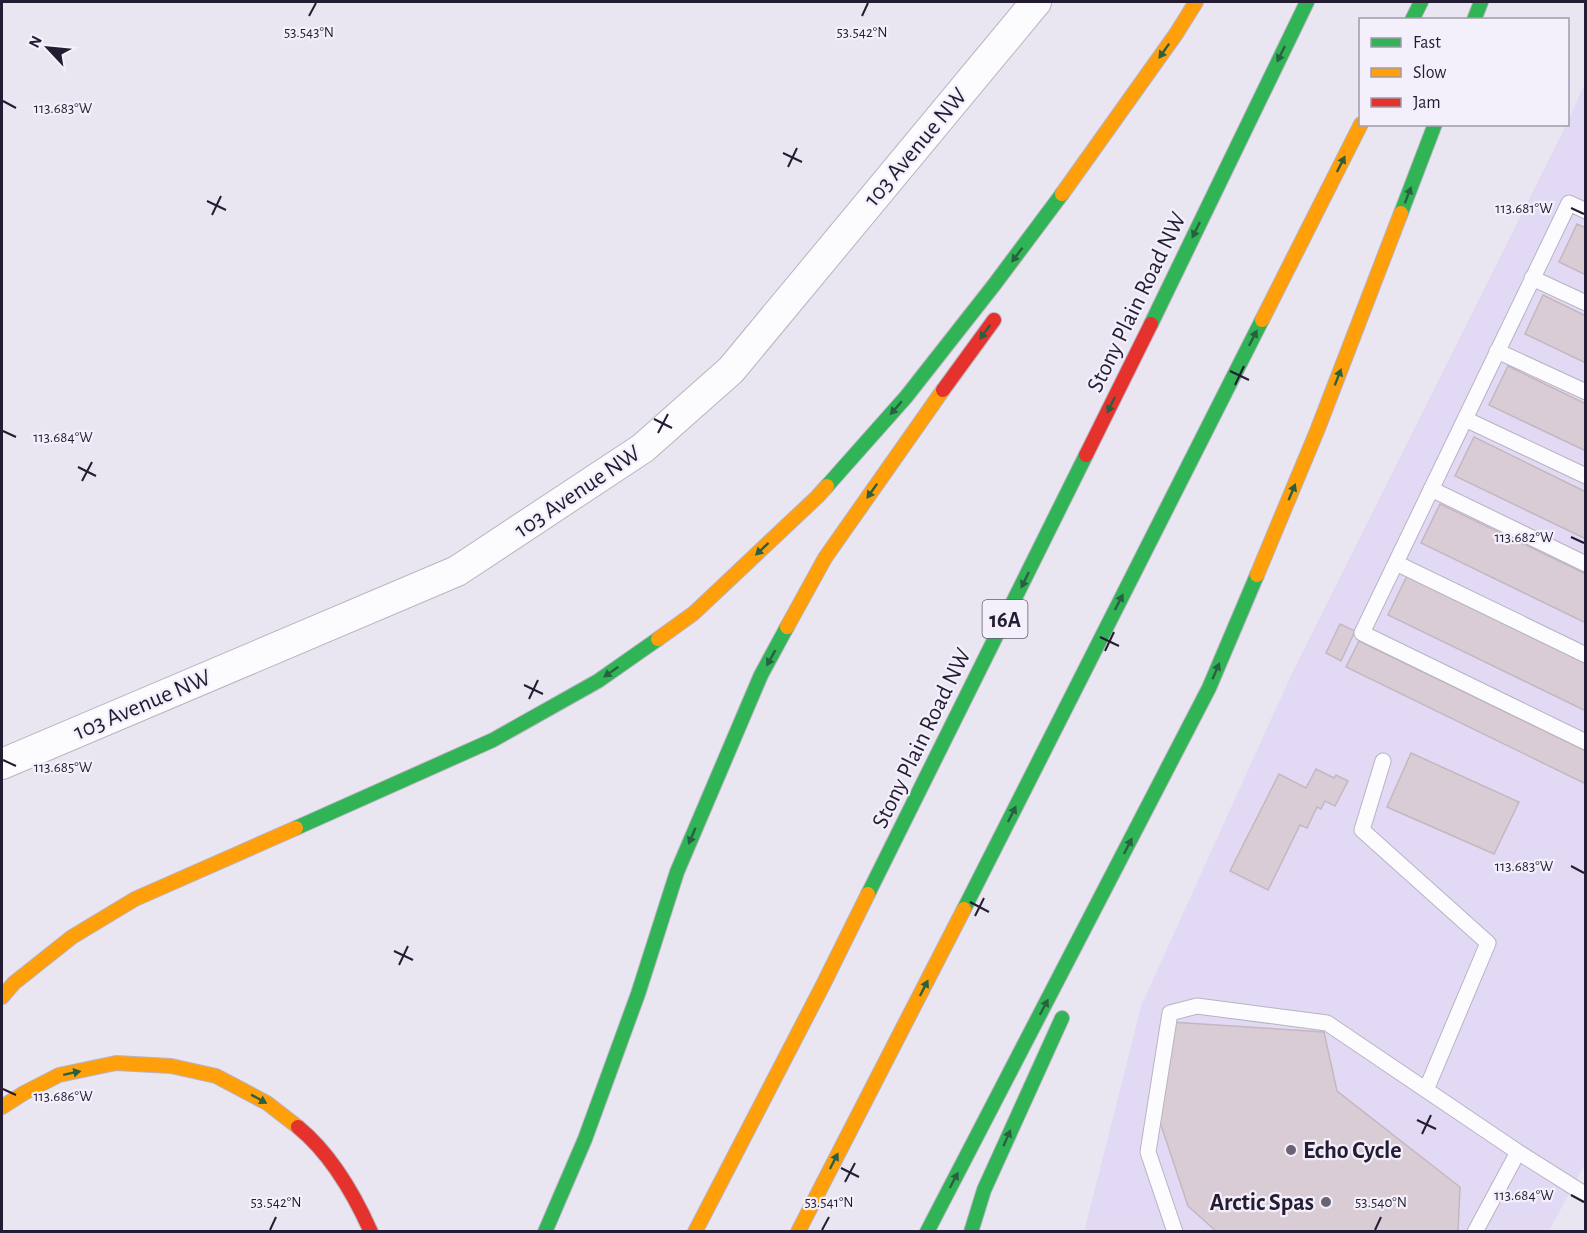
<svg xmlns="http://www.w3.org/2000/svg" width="1587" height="1233" viewBox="0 0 1587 1233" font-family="'Alegreya Sans',sans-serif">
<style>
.built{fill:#e2daf5}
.building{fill:#daccd5;stroke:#c4b7c0;stroke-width:1.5}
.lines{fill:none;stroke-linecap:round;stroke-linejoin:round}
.lane-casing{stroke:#b8b3c2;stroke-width:17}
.street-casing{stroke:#b8b3c2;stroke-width:32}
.fast-casing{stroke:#b8b3c2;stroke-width:16}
.slow-casing{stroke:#b8b3c2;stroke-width:16}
.jam-casing{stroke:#b8b3c2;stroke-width:16}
.lane{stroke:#fcfbfd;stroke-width:15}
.street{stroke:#fcfbfd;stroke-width:30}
.fast{stroke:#30b455;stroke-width:14}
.slow{stroke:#ff9f0a;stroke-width:14}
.jam{stroke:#e5322d;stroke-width:14}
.oneway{fill:#296042}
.ticks{fill:none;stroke:#241c32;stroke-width:2}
.poi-dot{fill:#696375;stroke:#f3effb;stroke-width:2}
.labels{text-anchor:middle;stroke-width:4.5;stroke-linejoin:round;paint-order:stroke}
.shield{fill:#f3effb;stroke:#625b6e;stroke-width:1.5}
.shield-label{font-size:22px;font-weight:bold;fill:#241c32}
.street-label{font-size:24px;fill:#241c32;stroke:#f3effb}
.poi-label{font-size:24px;font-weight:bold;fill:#241c32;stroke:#f3effb;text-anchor:start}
.ticks-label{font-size:15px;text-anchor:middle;fill:#241c32;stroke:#f3effb;stroke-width:4.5;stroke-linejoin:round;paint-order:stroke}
</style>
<rect width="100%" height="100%" fill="#e9e6f2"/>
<path class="built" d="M1585 83V1164L1549 1231 1084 1232 1141 1006 1292 673 1566 125 1568 124V121Z"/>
<path class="building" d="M1577 224 1586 228V275L1559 262Z
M1543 295 1586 316V363L1525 334Z
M1508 366 1586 404V451L1489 405Z
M1474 437 1586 492V539L1455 476Z
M1440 504 1586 574V623L1421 543Z
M1407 576 1586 663V711L1388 615Z
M1340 624 1355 631 1341 661 1326 653Z
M1359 641 1586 751V784L1346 667Z
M1411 753 1519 802 1494 854 1387 807Z
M1316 769 1334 778 1336 775 1348 781 1335 806 1325 801 1321 809 1317 807 1307 828 1300 825 1268 890 1230 871 1279 774 1306 788Z
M1171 1022 1324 1032 1337 1091 1460 1187 1458 1232H1217L1188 1206 1157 1113Z"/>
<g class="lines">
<defs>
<path id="lane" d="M1586 211 1569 203 1362 633 1586 742
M1532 278 1586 303
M1497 351 1586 392
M1465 419 1586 476
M1431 489 1586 564
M1396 563 1586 655
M1383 761 1362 830 1488 943 1426 1090
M1175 1232 1148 1152 1170 1013 1197 1006 1327 1023 1518 1152 1586 1195
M1475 1232 1518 1152"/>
<path id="street" d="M2 764 457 571 643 448 731 370 1036 2"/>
<path id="fast" d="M1412 20 1421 2
M1474 20 1481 2
M1401 213 1435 124
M1151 324 1307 2
M827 486 906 397 994 285 1062 194
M296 828 493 740 598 681 658 639
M868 894 1086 455
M964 909 1262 320
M545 1232 585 1139 638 994 677 872 761 675 787 627
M927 1232 1209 688 1257 575
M971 1232 984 1190 1062 1018"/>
<path id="slow" d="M1062 194 1176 34 1196 2
M1262 320 1361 124
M1257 575 1317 431 1401 213
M787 627 825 558 943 390
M658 639 694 613 817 497 827 486
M2 997 14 983 72 937 135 899 296 828
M2 1107 24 1093 59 1075 116 1063 171 1066 216 1076 267 1103 298 1127
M695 1232 823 985 868 894
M798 1232 964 909"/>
<path id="jam" d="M943 390 994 320
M1086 455 1151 324
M298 1127C331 1154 354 1194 371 1232"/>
</defs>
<use href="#lane" class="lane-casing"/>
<use href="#street" class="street-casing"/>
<use href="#fast" class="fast-casing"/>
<use href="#slow" class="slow-casing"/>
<use href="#jam" class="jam-casing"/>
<use href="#lane" class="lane"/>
<use href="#street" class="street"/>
<use href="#fast" class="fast"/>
<use href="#slow" class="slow"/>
<use href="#jam" class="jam"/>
</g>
<defs><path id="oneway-solid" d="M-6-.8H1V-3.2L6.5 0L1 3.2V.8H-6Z" transform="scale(1.5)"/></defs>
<g class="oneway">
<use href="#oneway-solid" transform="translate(1164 51) rotate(125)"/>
<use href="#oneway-solid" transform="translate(1281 54) rotate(116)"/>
<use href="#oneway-solid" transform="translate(1341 164) rotate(-63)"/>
<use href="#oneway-solid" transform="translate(1408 195) rotate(-69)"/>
<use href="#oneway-solid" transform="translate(1196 230) rotate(116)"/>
<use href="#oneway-solid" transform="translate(1017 255) rotate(127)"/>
<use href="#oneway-solid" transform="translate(985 332) rotate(126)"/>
<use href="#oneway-solid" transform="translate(1253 338) rotate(-63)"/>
<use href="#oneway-solid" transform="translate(1338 377) rotate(-69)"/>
<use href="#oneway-solid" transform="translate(1111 405) rotate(116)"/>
<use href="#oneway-solid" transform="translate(896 408) rotate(131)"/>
<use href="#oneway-solid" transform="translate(872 491) rotate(125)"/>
<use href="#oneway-solid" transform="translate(1292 492) rotate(-67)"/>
<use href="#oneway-solid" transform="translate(762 549) rotate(137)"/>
<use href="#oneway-solid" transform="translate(1025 580) rotate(116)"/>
<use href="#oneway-solid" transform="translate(1119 602) rotate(-63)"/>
<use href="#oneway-solid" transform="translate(771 658) rotate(119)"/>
<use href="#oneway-solid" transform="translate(1216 671) rotate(-67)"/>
<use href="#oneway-solid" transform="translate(611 672) rotate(145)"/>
<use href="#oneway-solid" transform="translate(1012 814) rotate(-63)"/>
<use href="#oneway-solid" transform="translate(692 836) rotate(113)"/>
<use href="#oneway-solid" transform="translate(1128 846) rotate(-63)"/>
<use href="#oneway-solid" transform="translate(924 988) rotate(-63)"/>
<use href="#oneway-solid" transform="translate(1044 1007) rotate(-62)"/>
<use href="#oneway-solid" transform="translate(72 1073) rotate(-12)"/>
<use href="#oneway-solid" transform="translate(259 1099) rotate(29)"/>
<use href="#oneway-solid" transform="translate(1007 1138) rotate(-66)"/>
<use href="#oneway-solid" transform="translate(834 1161) rotate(-63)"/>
<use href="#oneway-solid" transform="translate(954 1180) rotate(-62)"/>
</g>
<path class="ticks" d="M309 16 316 3M862 16 868 3M3 101 16 108M783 153 802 162M788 167 797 148M207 201 226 210M1571 208 1584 214M212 215 221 196M1230 371 1249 380M1235 385 1244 366M654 419 672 428M3 431 16 437M658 433 668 414M78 467 96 476M82 481 92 462M1571 537 1584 543M1100 637 1119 646M1105 651 1114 632M524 685 543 694M529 699 538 680M3 760 16 766M1571 866 1584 873M970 902 989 912M975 916 984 898M394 951 413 960M399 965 408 946M3 1089 16 1095M1417 1120 1436 1129M1422 1134 1431 1115M841 1168 859 1177M845 1182 855 1163M1571 1195 1584 1202M270 1230 276 1217M822 1230 829 1217M1375 1230 1381 1217"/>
<g class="poi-dot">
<circle cx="1291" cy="1150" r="6"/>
<circle cx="1326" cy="1202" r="6"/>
</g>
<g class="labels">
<rect class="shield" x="982.5" y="600" width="45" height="38" rx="4.5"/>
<g class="shield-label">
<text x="1005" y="627">16A</text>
</g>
<g class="street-label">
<text transform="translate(915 147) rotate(-50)" y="8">103 Avenue NW</text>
<text transform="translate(1136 302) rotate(-64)" y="8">Stony Plain Road NW</text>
<text transform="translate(577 491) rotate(-34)" y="8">103 Avenue NW</text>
<text transform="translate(142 704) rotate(-23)" y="8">103 Avenue NW</text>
<text transform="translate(921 738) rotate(-64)" y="8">Stony Plain Road NW</text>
</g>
<g class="poi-label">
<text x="1303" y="1158">Echo Cycle</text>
<text x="1314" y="1210" text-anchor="end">Arctic Spas</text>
</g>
</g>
<g class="ticks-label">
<text x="309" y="37">53.543°N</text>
<text x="862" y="37">53.542°N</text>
<text x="63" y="113">113.683°W</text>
<text x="1524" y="213">113.681°W</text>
<text x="63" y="442">113.684°W</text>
<text x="1524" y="542">113.682°W</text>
<text x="63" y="772">113.685°W</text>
<text x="1524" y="871">113.683°W</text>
<text x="63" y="1101">113.686°W</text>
<text x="1524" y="1200">113.684°W</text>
<text x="276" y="1207">53.542°N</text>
<text x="829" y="1207">53.541°N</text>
<text x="1381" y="1207">53.540°N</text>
</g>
<rect width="1587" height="1233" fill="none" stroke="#241c32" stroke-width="6"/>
<rect x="1359" y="18" width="210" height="108" fill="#f3effb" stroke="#a09bab" stroke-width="1.5"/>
<rect x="1371" y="38" width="30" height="9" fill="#30b455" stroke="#a09bab" stroke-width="1.5"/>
<text x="1413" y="48" font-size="18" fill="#241c32">Fast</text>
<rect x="1371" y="68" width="30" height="9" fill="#ff9f0a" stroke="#a09bab" stroke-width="1.5"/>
<text x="1413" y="78" font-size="18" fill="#241c32">Slow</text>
<rect x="1371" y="98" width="30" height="9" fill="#e5322d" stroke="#a09bab" stroke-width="1.5"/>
<text x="1413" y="108" font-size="18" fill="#241c32">Jam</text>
<g transform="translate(48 48) rotate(296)" stroke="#f3effb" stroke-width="4.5" paint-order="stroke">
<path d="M0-4.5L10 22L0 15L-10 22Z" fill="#241c32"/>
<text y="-9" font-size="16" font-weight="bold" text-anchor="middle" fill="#241c32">N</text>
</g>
</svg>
